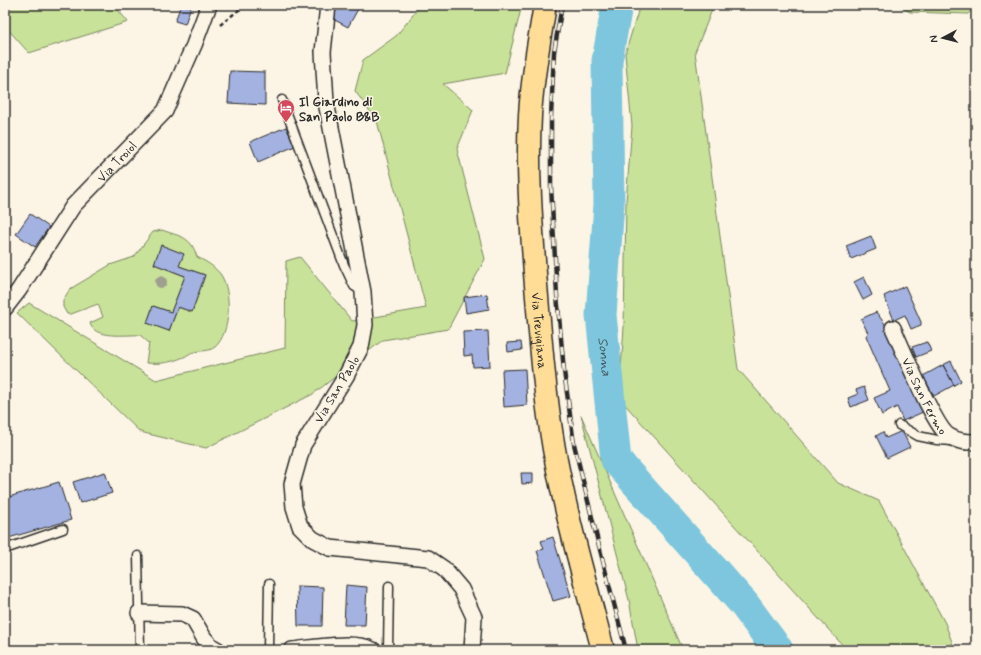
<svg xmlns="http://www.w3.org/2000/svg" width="981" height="655" viewBox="0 0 981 655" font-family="Mynerve,sans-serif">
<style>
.green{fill:#c9e299;stroke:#7a8662;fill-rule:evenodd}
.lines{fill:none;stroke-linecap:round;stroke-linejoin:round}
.river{stroke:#7dc6dd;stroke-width:31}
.building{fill:#a4b2e2;stroke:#2b2b2b}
.lane-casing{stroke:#2b2b2b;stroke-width:11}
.street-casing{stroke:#2b2b2b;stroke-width:18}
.primary-casing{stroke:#2b2b2b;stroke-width:25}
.path{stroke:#2b2b2b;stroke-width:2.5;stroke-dasharray:4 3;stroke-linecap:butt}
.lane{stroke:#fcf5e5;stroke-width:8}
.street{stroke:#fcf5e5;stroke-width:15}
.primary{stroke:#ffdd96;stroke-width:22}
.rail-casing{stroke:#2b2b2b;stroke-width:4.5}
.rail{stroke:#fcf5e5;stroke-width:3;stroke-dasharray:9;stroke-linecap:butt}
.tree{fill:#9e9f8e}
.labels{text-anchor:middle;stroke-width:3;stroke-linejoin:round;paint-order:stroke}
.poi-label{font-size:13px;font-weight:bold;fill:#2b2b2b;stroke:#fcf5e5;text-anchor:start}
.street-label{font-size:13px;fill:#2b2b2b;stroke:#fcf5e5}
.water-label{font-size:14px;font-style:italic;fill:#445a60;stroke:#fcf5e5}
</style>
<rect width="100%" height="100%" fill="#fcf5e5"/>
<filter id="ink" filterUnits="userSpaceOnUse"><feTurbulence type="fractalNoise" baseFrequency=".025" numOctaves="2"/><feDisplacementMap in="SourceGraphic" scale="8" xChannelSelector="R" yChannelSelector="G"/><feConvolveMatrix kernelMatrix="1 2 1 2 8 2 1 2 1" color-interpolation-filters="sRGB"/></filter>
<g filter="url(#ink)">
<path class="green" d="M5 5H114L128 22 29 53 5 26Z
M421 5H522L505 73 443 84 473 110 457 149 485 259 448 329 383 340 313 394 206 448 140 432 17 313 29 303 156 380 285 348 286 261 300 257 352 321 426 308 377 121 355 91 363 60 396 36Z
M640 5H714L695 52 738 369 838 483 879 501 945 623 955 650H847L619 398 624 327 626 202 632 126 625 54Z
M897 5H976V6L968 14 910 12Z
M162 230C181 237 191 236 197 257 207 262 214 266 221 275 232 292 231 333 215 347 208 352 203 350 195 352 191 352 188 355 184 357 169 363 162 364 146 363L149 343 140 335C127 334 94 340 90 323L103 317 98 304 71 314H67L63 307V300L70 289 110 265 134 257 153 232ZM161 246 183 254 179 266 205 275 192 312 178 307 169 331 147 323 153 306 171 312 185 276 154 264Z
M581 415 671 622 683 650H638L629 600Z"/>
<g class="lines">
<path class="river" id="s1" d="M617 5 607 61 609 204 601 315 616 460 744 604 778 650"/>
</g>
<path class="building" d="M181 5 191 6 185 24 175 21Z
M337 5H350L358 9 348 27 331 18Z
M230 71 265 72V105L228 103Z
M286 127 295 146 258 162 250 142Z
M5 206 10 210 5 215Z
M30 214 49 227 35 247 16 234Z
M871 236 876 249 851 259 846 246Z
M161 245 184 254 179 266 205 275 192 312 178 307 169 331 147 323 153 306 171 312 185 276 154 264Z
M864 277 872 295 863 300 854 282Z
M905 286 921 322V325L911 329 905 315 894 320 884 296Z
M487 294 489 309 466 313 464 297Z
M876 312 885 324 925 411 903 421 897 407 882 415 874 398 890 391 866 336 868 333 861 319Z
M488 331 490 366 473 367 472 355 464 356 463 332Z
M521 342 522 350 508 352 507 343Z
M927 342 931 351 916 357 912 347Z
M951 361 961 381 954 385 943 365Z
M943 365 954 385 934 396 923 376Z
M525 369 527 405 504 407 502 370Z
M864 387 869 400 851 407 848 398 858 394 856 390Z
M902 431 910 447 887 458 876 436 883 432 886 438Z
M105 472 112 493 80 503 73 482Z
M521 473H533V483L522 484Z
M59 482 71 520 5 539V498Z
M553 537 571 596 553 601 537 551 544 549 541 541Z
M346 585 367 587 365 625H344Z
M297 586 323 587 322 626H298Z"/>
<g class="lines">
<defs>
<path id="lane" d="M282 100 344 265 354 286 362 291
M899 425 918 436 937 440 954 441
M5 549 63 529
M138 556 140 650
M268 650 269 584
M388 650 389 586"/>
<g id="street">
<path d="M328 5 323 52 326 102 363 292 365 325 361 347 346 376 303 445 292 484 294 507 300 526 313 539 330 548 428 558 444 569 461 589 474 617 472 650"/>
<path id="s2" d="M5 308 19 290 73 206 165 111 194 45 209 5"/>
<path id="s3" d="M893 328C903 349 934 427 949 436 958 442 967 442 976 442"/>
<path d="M139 613 182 614 193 619 204 638 211 646 218 650"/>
<path d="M292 650C312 648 355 640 373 650"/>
</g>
<g id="primary">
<path id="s4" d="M545 5C539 42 532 78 530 116 527 168 531 221 535 273 540 332 544 391 554 449 566 517 586 584 603 650"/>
</g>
</defs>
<use href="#lane" class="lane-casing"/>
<use href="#street" class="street-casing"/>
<use href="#primary" class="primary-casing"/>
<path class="path" d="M220 25 245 5"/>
<use href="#lane" class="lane"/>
<use href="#street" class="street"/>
<use href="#primary" class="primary"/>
<defs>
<path id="rail" d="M562 5 554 52 551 117V186L557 295 564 371 574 444 598 542 626 650"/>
</defs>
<use href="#rail" class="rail-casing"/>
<use href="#rail" class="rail"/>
</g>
<circle class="tree" cx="161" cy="282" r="6"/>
</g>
<defs>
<symbol id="hotel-pin" viewBox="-11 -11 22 30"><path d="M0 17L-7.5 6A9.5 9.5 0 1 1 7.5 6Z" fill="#d1495b" stroke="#fcf5e5"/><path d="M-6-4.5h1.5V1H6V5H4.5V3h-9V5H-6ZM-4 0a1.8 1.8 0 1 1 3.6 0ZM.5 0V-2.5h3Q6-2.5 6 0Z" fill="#fff"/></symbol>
</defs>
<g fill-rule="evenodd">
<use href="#hotel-pin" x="276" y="98" width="20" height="27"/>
</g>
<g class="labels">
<g class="poi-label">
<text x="299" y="106">Il Giardino di<tspan x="299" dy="15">San Paolo B&amp;B</tspan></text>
</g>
<g class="street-label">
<text dy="5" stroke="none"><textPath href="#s2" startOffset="185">Via Troiol</textPath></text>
<text dy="5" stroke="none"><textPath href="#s4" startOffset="327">Via Trevigiana</textPath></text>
<text transform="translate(336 389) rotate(-59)" y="5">Via San Paolo</text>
<text dy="5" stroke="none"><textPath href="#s3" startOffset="75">Via San Fermo</textPath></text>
</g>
<g class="water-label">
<text dy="5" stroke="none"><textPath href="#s1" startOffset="353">Sonna</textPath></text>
</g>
</g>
<rect width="981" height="655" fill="none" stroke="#fcf5e5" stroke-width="20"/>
<rect x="10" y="10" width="961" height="635" fill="none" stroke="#2b2b2b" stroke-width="1.5" filter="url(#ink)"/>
<g transform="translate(943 38) rotate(263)" stroke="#fcf5e5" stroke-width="3" paint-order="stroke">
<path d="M0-3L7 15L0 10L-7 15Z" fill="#2b2b2b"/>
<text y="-6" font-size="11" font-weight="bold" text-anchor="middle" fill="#2b2b2b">N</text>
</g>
</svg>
